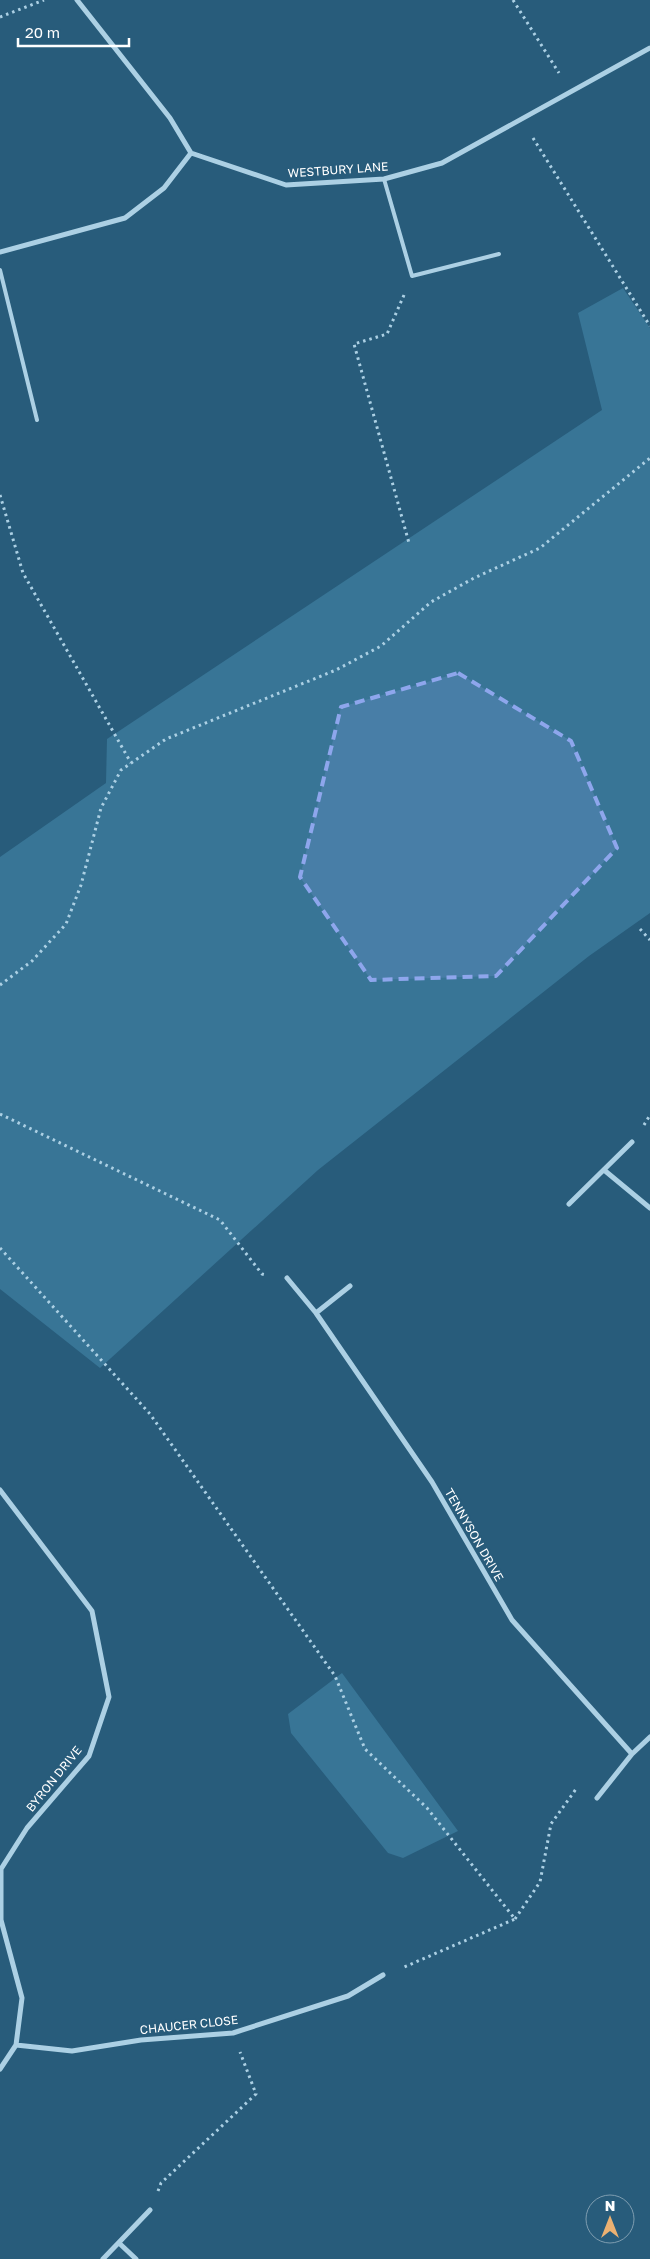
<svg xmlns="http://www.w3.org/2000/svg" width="650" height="2259" viewBox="0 0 650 2259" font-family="'Golos Text',sans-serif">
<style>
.green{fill:#387596}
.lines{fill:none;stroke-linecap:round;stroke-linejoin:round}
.path{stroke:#acd0e4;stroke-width:3;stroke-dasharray:2.5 4;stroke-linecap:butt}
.service{stroke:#acd0e4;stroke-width:4}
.minor{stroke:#acd0e4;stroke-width:5}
.marked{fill:#8ea6ec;fill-opacity:0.2;stroke:#8ea6ec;stroke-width:4;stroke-dasharray:10 6;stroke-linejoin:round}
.labels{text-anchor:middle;stroke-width:4;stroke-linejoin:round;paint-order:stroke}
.street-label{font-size:12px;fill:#fff;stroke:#285c7b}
</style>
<rect width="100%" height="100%" fill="#285c7b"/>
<path class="green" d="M623 288 650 328V913L589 956 318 1170 100 1368 0 1289V857L106 783 107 739 602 410 578 313Z
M342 1673 458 1831 403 1858 388 1853 291 1733 288 1714Z"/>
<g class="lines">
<path class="path" d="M513 0 559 73
M0 17 44 0
M533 138 650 326
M404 295 387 334 354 344 409 543
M0 495 23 573 131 763
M640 929 650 940
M0 985 32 961 66 924 81 885 101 808 121 770 166 739 336 670 381 646 431 602 474 578 540 548 650 458
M0 1114 220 1220 262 1274 266 1275
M644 1125 650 1115
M0 1248 150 1414 335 1676 365 1749 427 1808 515 1919 402 1968
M515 1919 540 1882 551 1824 576 1789
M158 2191 161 2183 256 2094 240 2052"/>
<path class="service" d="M384 179 412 276 499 254
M0 270 37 420"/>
<path class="minor" d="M77 0 170 118 191 153 286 185 384 179 442 163 650 48
M0 252 125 218 164 188 191 153
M604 1170 650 1208
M569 1204 632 1142
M287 1278 316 1313 432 1482 512 1620 632 1754
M316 1313 350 1286
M0 1490 92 1611 109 1697 89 1756 27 1828 1 1869V1920L22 1998 16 2045 0 2069
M597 1798 632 1754 650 1737
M16 2045 72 2051 141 2040 233 2033 348 1996 383 1975
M119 2243 136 2259
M103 2259 150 2210"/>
</g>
<path class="marked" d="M458 673 571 741 617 848 496 976 371 980 300 877 341 707Z"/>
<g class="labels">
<g class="street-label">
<text transform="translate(338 170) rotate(-4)" y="4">WESTBURY LANE</text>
<text transform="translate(474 1535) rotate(60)" y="4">TENNYSON DRIVE</text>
<text transform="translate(54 1779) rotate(-51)" y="4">BYRON DRIVE</text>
<text transform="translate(189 2025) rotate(-6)" y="4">CHAUCER CLOSE</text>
</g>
</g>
<g transform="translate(610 2219)"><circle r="24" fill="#285c7b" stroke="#7e9db0"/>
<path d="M0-4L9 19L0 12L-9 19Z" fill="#ebb172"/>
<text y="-8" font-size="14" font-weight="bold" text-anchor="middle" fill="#ffffff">N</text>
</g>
<path d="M18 38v8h111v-8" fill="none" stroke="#ffffff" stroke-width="2.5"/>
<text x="25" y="38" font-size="15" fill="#ffffff" stroke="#285c7b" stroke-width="4" paint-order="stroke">20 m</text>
</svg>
